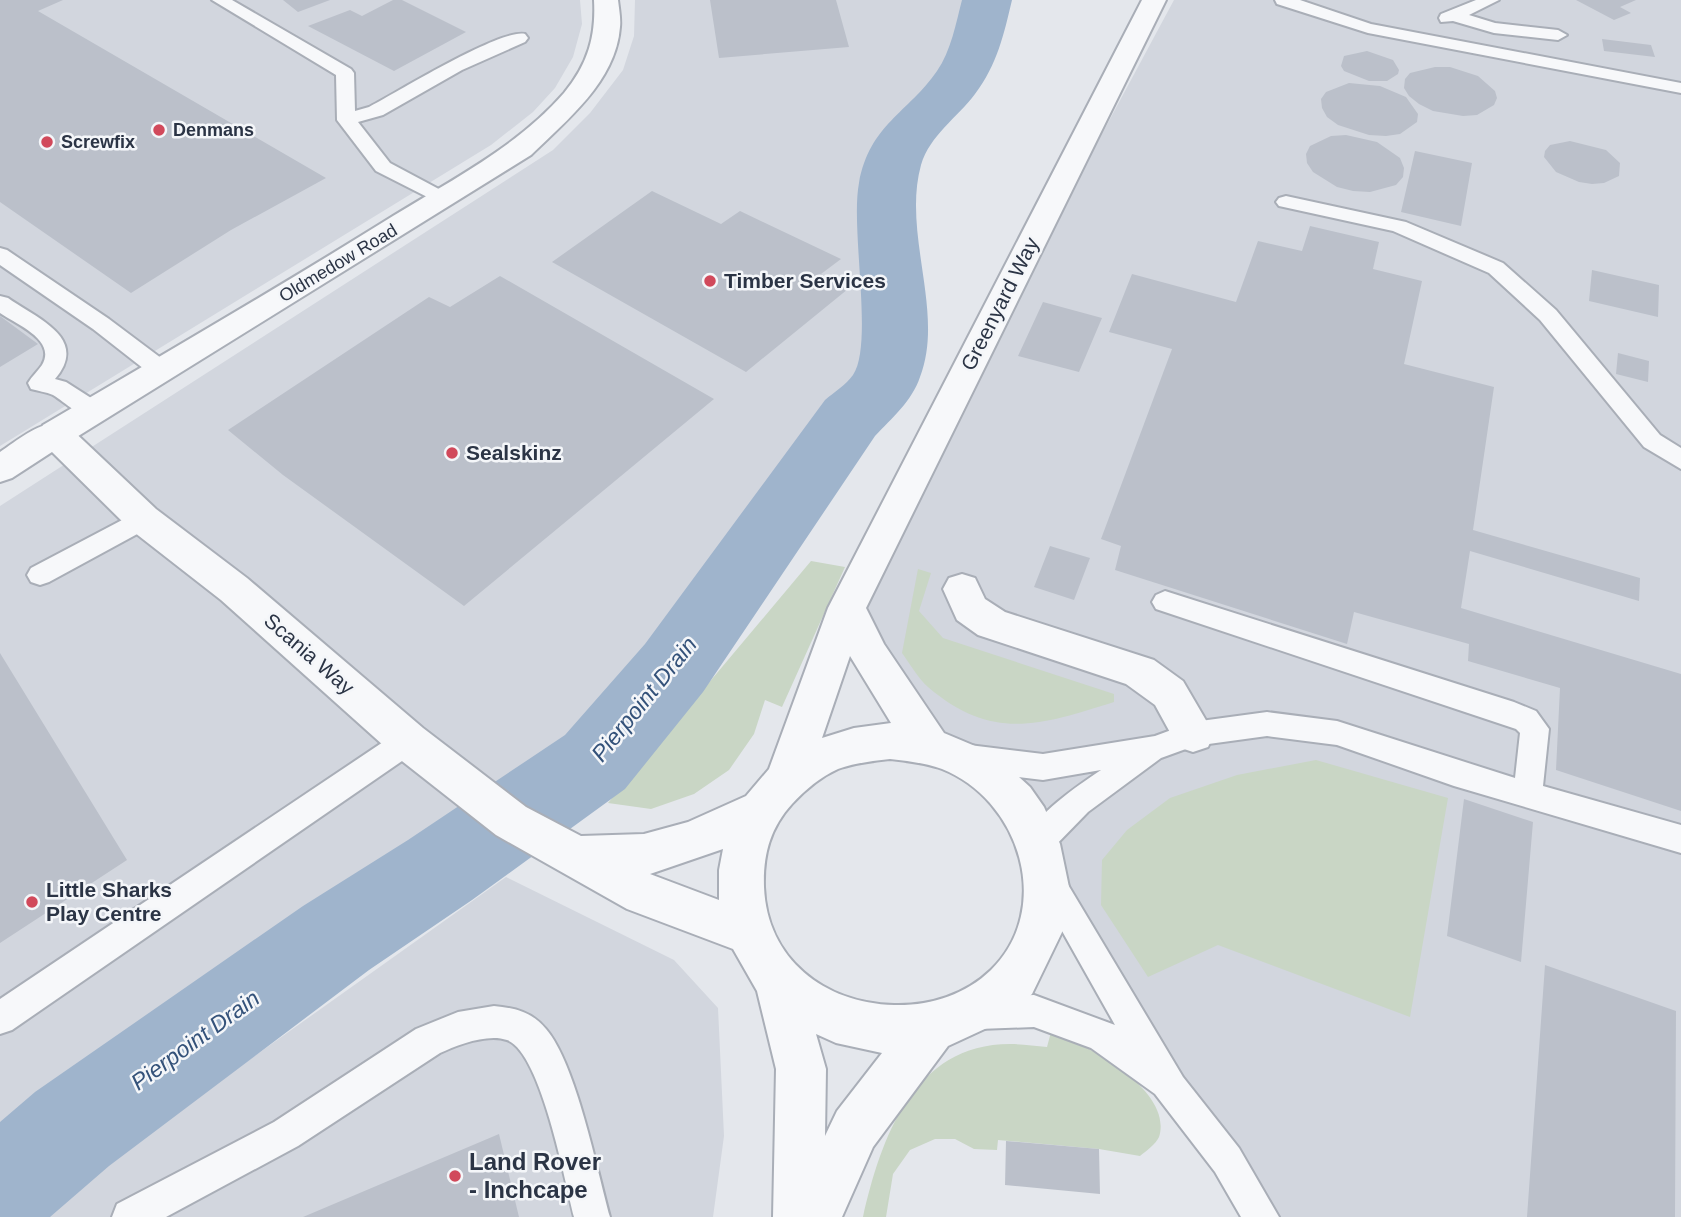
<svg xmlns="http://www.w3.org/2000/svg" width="1681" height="1217" viewBox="0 0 1681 1217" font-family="Helvetica,sans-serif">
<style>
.built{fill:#d2d6de}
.green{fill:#c9d6c5}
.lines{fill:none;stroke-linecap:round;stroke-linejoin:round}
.river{fill:#9fb4cc;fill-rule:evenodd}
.building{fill:#bbc0ca}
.service-casing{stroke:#a9aeb7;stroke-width:4}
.minor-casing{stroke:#a9aeb7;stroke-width:4}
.tertiary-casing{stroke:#a9aeb7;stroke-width:4}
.service{fill:#f7f8fa;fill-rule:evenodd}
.minor{fill:#f7f8fa;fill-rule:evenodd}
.tertiary{fill:#f7f8fa;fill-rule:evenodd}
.poi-dot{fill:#d1495b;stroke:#f4f6f9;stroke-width:2.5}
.labels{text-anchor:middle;stroke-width:5;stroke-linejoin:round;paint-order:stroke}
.far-poi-label{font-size:18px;font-weight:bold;fill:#2b3445;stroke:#f4f6f9;text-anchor:start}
.far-street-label{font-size:18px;fill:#2b3445;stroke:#f4f6f9}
.poi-label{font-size:21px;font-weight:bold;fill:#2b3445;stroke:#f4f6f9;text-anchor:start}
.street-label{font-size:21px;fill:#2b3445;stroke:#f4f6f9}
.water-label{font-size:23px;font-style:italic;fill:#34527a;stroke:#f4f6f9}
.near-poi-label{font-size:24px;font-weight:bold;fill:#2b3445;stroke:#f4f6f9;text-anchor:start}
</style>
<rect width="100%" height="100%" fill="#e4e7ec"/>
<path class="built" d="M0 0H580L582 24 573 57 555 88 533 112 491 145 0 446Z
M635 0H987L972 56 956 84 907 132 893 162 885 204 894 350 886 378 878 391 850 418 674 668 595 762 440 870 336 938 72 1129 0 1190V506L553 150 590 113 623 70 634 36Z
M1174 0H1681V1217H1261L1047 879 847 608Z
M506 877 674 960 718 1008 724 1136 713 1217H44L89 1174Z"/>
<path class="green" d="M811 561 845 567 782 707 765 700 754 734 729 770 694 794 651 809 608 803Z
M918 569 931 573 919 611 943 638 1114 694V702C1041 725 992 742 928 687 918 678 910 664 902 653Z
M1316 760 1448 798 1410 1017 1218 945 1148 977 1101 905 1102 860 1127 830 1170 798 1237 775Z
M1051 1032C1086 1044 1174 1090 1159 1137 1156 1144 1146 1151 1140 1156L1099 1149 998 1140 997 1150 974 1149 955 1139H935L910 1150 893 1174 886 1217H863C881 1139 913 1044 1010 1044 1022 1044 1035 1046 1047 1047Z"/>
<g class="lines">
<path class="river" d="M962 0H1012C1004 34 997 65 975 94 957 118 930 135 921 165 902 234 945 312 920 377 912 401 892 418 875 436L703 692 625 789 472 900 369 970 109 1166 50 1217H0V1122L35 1092 303 906 408 840 565 735 645 644 825 400C834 392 846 385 853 375 874 344 850 229 859 183 870 124 908 113 937 71 951 51 956 23 962 0Z"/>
</g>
<path class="building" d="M0 0H63L38 11 326 178 231 230 131 293 0 202Z
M283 0H330L298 12Z
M393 0H402L466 32 394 71 308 26 350 10 362 16Z
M710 0H836L849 47 719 58Z
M1576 0H1636L1620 7 1631 13 1614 20Z
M1602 39 1651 45 1655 57 1604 51Z
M1367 51 1393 60 1399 70 1398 74 1387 81H1369L1344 71 1341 66 1344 56Z
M1435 67H1450L1478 76 1495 91 1497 98 1494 105 1477 115 1463 116 1433 111 1419 104 1409 96 1404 88 1405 79 1410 73Z
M1349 83 1380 86 1406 97 1418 114 1417 122 1400 134 1386 136 1369 135 1338 125 1327 117 1322 108 1321 99 1326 92Z
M1346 135 1377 142 1400 158 1404 168 1403 177 1396 185 1370 192 1353 191 1337 187 1313 172 1307 163 1306 154 1310 146 1331 136Z
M1570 141 1606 150 1620 163 1619 176 1604 183 1592 184 1579 182 1556 172 1544 157 1545 151 1550 145Z
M1415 151 1472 163 1461 226 1401 212Z
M652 191 721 224 740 211 841 259 821 274 848 289 746 372 552 262Z
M1310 226 1379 242 1373 269 1422 281 1404 364 1494 387 1473 530 1640 578 1639 601 1470 551 1461 608 1681 674V811L1556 770 1560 688 1468 661 1469 644 1354 612 1347 644 1115 570 1121 546 1101 539 1172 349 1109 332 1132 274 1236 302 1258 241 1302 251Z
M1592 270 1659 285 1658 317 1589 301Z
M500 276 714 399 464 606 283 475 228 430 429 297 450 307Z
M1043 302 1102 318 1079 372 1018 356Z
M0 316 38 344 0 367Z
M1618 353 1649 361 1648 382 1616 374Z
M1050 546 1090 558 1074 600 1034 587Z
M0 653 127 860 0 943Z
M1464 799 1533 822 1521 962 1447 936Z
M1545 965 1676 1011 1675 1217H1527Z
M499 1134 519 1217H303Z
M1006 1141 1099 1149 1100 1194 1005 1185Z"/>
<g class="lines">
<defs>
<path id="service" d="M212 0H232L351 69 354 73 355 111 369 107C396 93 501 28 525 34L528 38 525 42 462 70 383 115 358 122 390 163 450 195 453 199 450 203 443 205 376 171 337 120 336 75Z
M1275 0H1300L1371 24 1681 83V93L1368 33 1277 4Z
M1476 0H1499L1469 15 1495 23 1558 30 1567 35 1558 40 1494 33 1453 21 1441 22 1439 18 1441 14Z
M1286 196 1406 222 1503 263 1556 310 1660 435 1681 448V469L1644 447 1540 320 1489 273 1393 231 1279 206 1276 202 1279 198Z
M0 248 7 250 109 319 169 364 172 370 169 376 161 378 153 376 93 329 0 265Z
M0 296 8 298C36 318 90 338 55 379L66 382 102 405 106 411 102 417C83 422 68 404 53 395 46 392 38 391 31 389L28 383C32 376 38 371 42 365 57 340 16 324 0 313Z
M143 509 152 512 155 519 152 526 49 582 40 585 31 582 27 575 31 568Z
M1165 591 1514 702 1536 711 1549 729 1543 786 1681 825V853L1454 786 1337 745 1267 736 1194 746 1161 758 1088 812 1050 851 1039 855 1028 851 1024 841C1037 813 1076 787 1101 770L1043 780 969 771 959 767 955 758 959 749 969 745 1043 754 1155 736 1193 722 1267 712 1337 721 1515 778 1520 733 1516 729 1156 609 1152 602 1156 595Z
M408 729 418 732 422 741 418 750 12 1030 0 1034V999L398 732Z
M1050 869 1061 873 1183 1077 1239 1148 1279 1217H1241L1215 1172 1155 1094 1091 1048 1034 1027 979 1029 967 1025 963 1013 967 1001 979 997 1034 995 1115 1025 1035 883 1039 873Z
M494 1006C515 1008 532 1012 546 1029 576 1064 597 1170 610 1217H574C565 1182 541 1052 507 1040 488 1033 457 1045 440 1053L298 1146 166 1217H112L117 1204 274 1122 416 1029 458 1012Z"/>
<path id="minor" d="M594 0H618C619 9 621 19 620 27 616 81 567 120 531 155L67 443 55 446 43 443 38 434 43 425C160 356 278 288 393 216 453 179 518 146 564 93 588 64 596 36 594 0Z
M962 574 975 578 985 599 1005 612 1154 660 1183 681 1214 734 1208 747 1193 752 1178 747 1155 705 1126 684 978 635 957 620 943 589 949 578Z"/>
<path id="tertiary" d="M1142 0H1166L866 608 884 644 944 733 994 754 1030 787 1044 807 1060 844 1070 892 1065 926 1032 994 1002 1021 948 1046 873 1147 842 1217H773L776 1069 757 991 733 949 627 909 496 835 393 754 221 600 130 529 52 452 12 478 0 482V452C20 439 42 418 67 425L156 509 247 578 423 728 526 807 581 836 644 834 688 822 746 796 769 769 828 608ZM850 656 891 723 854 728 822 738ZM890 759C907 761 926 763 942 769 1020 800 1054 908 991 970 965 995 930 1006 894 1005 824 1003 767 959 764 887 763 855 770 828 792 804 805 790 820 777 838 769 854 763 873 761 890 759ZM723 849 719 870V900L650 874ZM816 1034 836 1043 882 1053 837 1111 825 1136 826 1069Z"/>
</defs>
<use href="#service" class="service-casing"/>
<use href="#minor" class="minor-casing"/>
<use href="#tertiary" class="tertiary-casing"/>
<use href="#service" class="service"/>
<use href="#minor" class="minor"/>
<use href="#tertiary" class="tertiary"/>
</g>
<g class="poi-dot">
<circle cx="159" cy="130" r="7"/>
<circle cx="47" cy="142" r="7"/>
<circle cx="710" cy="281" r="7"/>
<circle cx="452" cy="453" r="7"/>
<circle cx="32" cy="902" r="7"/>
<circle cx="455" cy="1176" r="7"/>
</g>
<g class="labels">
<g class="far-poi-label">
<text x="173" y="136">Denmans</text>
<text x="61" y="148">Screwfix</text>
</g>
<g class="far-street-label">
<text transform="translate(338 263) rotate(-31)" y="6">Oldmedow Road</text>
</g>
<g class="poi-label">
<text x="724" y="288">Timber Services</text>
<text x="466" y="460">Sealskinz</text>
<text x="46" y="897">Little Sharks<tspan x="46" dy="24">Play Centre</tspan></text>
</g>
<g class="street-label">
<text transform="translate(1000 304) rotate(-63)" y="7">Greenyard Way</text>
<text transform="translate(309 654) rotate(41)" y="7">Scania Way</text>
</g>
<g class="water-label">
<text transform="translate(644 699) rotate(-51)" y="8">Pierpoint Drain</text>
<text transform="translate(195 1040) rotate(-36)" y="8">Pierpoint Drain</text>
</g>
<g class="near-poi-label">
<text x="469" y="1170">Land Rover<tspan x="469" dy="28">- Inchcape</tspan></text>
</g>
</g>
</svg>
